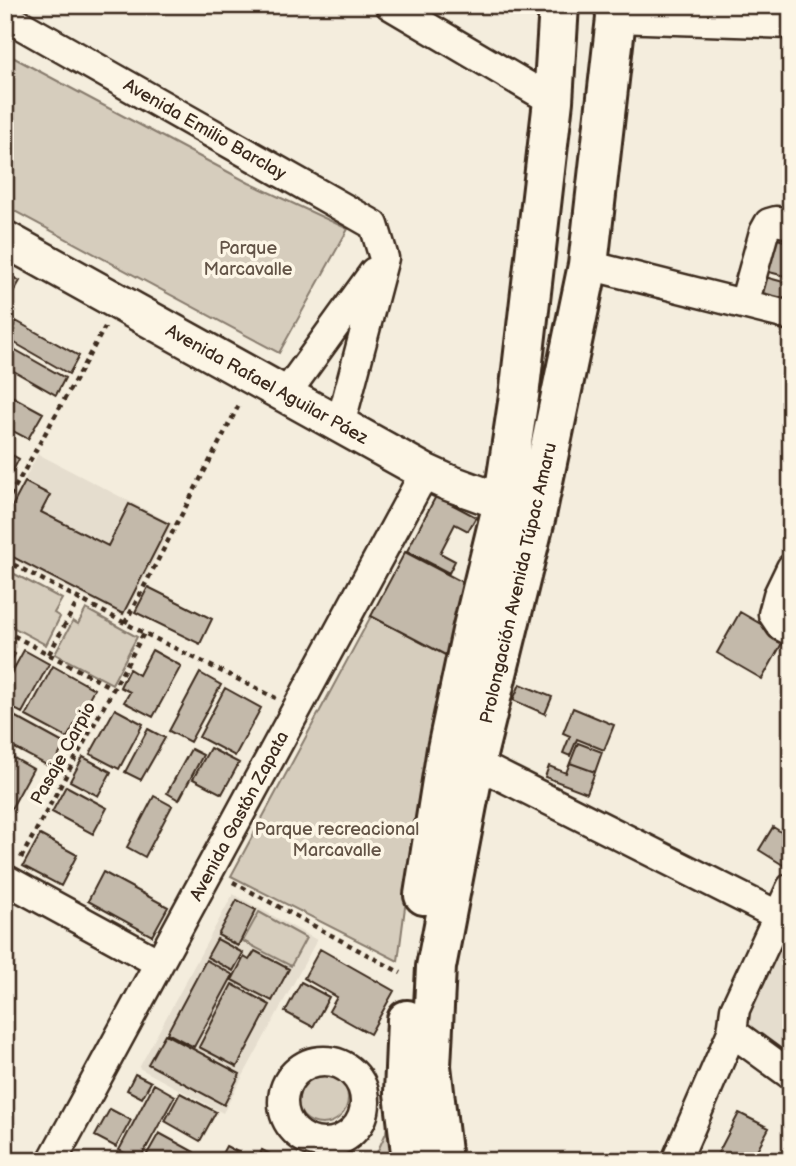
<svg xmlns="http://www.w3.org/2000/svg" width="796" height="1166" viewBox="0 0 796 1166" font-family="'Balsamiq Sans',sans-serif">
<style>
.built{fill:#e5ddce}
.green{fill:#d6cdbd;stroke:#887c6e;stroke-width:2}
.building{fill:#c3b9aa;stroke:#3b2a1e;stroke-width:2}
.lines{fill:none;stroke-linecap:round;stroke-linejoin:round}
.minor-casing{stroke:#3b2a1e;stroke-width:33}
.tertiary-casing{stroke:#3b2a1e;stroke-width:40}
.secondary-casing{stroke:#3b2a1e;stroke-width:44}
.path{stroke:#3b2a1e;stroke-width:4.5;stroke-dasharray:5 5;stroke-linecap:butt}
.minor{stroke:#fcf5e5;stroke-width:28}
.tertiary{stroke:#fcf5e5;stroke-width:35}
.secondary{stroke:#fcf5e5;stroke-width:38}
.labels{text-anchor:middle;stroke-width:7;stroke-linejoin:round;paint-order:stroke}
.street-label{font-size:18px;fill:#3b2a1e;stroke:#fcf5e5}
.park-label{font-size:18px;fill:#625346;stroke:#fcf5e5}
</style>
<rect width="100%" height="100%" fill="#f4eddd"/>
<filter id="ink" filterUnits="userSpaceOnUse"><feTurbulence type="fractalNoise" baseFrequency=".0143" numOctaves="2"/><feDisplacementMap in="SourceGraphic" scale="14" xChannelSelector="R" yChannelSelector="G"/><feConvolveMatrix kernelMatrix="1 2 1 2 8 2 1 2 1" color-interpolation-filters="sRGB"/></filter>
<g filter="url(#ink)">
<path class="built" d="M38 454 173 524 124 617 5 556V516Z
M233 894 317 940 223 1113 139 1068Z
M791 899V1091L720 1045Z"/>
<path class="green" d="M5 53 249 183 348 229 279 353 5 206Z
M5 569 62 599 54 613 60 617 46 645 5 623Z
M86 609 137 637 112 684 55 654 73 621 78 624Z
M371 616 453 659 408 884 398 961 231 876Z
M259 912 306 938 291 966 243 941Z
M296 1098a26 26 0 1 1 52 0a26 26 0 1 1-52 0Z
M389 1107 396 1161H373L386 1133Z"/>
<path class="building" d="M774 238 791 243V251L785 276 765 271Z
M5 273 20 281 5 307Z
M765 277 791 284V302L757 304Z
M16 321 79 356 69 374 6 338Z
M5 344 65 378 56 395 5 366Z
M6 393 43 413 28 439 5 427Z
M5 451 19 459 9 478 5 476Z
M25 482 50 495 41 512 108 546 129 504 169 524 123 614 5 553V520Z
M436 496 476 517 468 531 455 524 440 553 455 561 449 573 407 551Z
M405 552 468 585 453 659 371 616Z
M148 587 212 619 200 644 135 612Z
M740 612 785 638 762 679 717 653Z
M5 648 15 654 8 667 5 666Z
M24 650 49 664 22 713 5 704V685Z
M152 650 181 666 153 717 124 702 130 692 120 687 129 669 139 675Z
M53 666 94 689 67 738 26 716Z
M200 673 221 685 190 742 169 731Z
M520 684 552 697 545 714 513 700Z
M225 688 261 708 235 756 199 737Z
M573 708 614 725 604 750 577 739 570 756 563 753 570 736 563 733Z
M115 709 143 724 119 769 90 754Z
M12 715 65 744 52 768 5 743V728Z
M148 729 165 738 141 780 125 772Z
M578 743 602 752 595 772 570 763Z
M210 748 239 763 222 794 193 779Z
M191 749 203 755 179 800 167 793Z
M7 754 33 769 5 820V758Z
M83 757 111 772 98 796 70 781Z
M570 763 595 772 587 793 545 777 549 766 566 773Z
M66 786 107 808 93 834 52 812Z
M154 796 172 806 145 857 127 847Z
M773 827 791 838V870L759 850Z
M40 835 77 855 61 886 23 866Z
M103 872 168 907 152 936 88 901Z
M237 900 256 910 238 946 218 935Z
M217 939 243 953 233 971 207 957Z
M320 949 394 991 370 1034 329 1011 337 997 304 978Z
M255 951 289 969 272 1001 232 980 244 957 249 960Z
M206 960 233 975 194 1047 167 1033Z
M301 982 329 997 313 1027 285 1012Z
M232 984 270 1005 237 1067 199 1047Z
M165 1034 240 1074 224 1105 148 1064Z
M135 1074 151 1082 142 1098 127 1090Z
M154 1084 175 1096 139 1161 119 1150Z
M180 1093 216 1112 200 1141 165 1121Z
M110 1109 131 1120 116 1147 95 1136Z
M739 1113 769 1128 751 1161H714Z
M159 1133 194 1152 189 1161H143Z
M226 1146 255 1161H218Z
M262 1150 283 1161H257Z"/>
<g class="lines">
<defs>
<path id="minor" d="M390 5 553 101
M5 16 374 225 384 258 340 425
M616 18 791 24
M588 265 791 316
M744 304 764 232 769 223 776 221 791 224
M285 395 374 272
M791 568 778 595 773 614 781 626 791 631
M475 763 777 915
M5 879 159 963
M732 1032 791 1075
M283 1102a41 41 0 1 1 82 0a41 41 0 1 1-82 0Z
M52 1161 425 472
M676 1161 732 1032 735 1009 791 888"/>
<path id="tertiary" d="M5 239 425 472 447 482 529 512"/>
<path id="secondary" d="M424 895 447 749 472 631 503 503 519 396 553 101 559 5
M407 1020 404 1093 412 1161
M442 1161 431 1066 436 967 475 763 536 515 588 265 616 18 615 5"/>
</defs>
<use href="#minor" class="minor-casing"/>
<use href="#tertiary" class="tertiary-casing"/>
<use href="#secondary" class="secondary-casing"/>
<path class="path" d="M5 505 105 327
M5 560 144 633 276 698
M125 623 240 403
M5 631 114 689
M49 654 79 599
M21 858 144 633
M233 882 401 973"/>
<use href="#minor" class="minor"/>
<use href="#tertiary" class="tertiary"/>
<use href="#secondary" class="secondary"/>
</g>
</g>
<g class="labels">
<g class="street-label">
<text transform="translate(205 129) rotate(30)" y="6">Avenida Emilio Barclay</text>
<text transform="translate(267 384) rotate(29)" y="6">Avenida Rafael Aguilar Páez</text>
<text transform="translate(518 583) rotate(-77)" y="6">Prolongación Avenida Túpac Amaru</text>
<text transform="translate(63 753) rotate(-61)" y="6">Pasaje Carpio</text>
<text transform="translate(239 816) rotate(-62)" y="6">Avenida Gastón Zapata</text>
</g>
<g class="park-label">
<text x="248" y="254">Parque<tspan x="248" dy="21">Marcavalle</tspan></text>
<text x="337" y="835">Parque recreacional<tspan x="337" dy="21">Marcavalle</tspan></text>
</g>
</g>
<rect width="796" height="1166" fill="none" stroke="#fcf5e5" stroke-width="28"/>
<rect x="14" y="14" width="768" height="1138" fill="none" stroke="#3b2a1e" stroke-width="2.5" filter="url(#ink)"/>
</svg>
